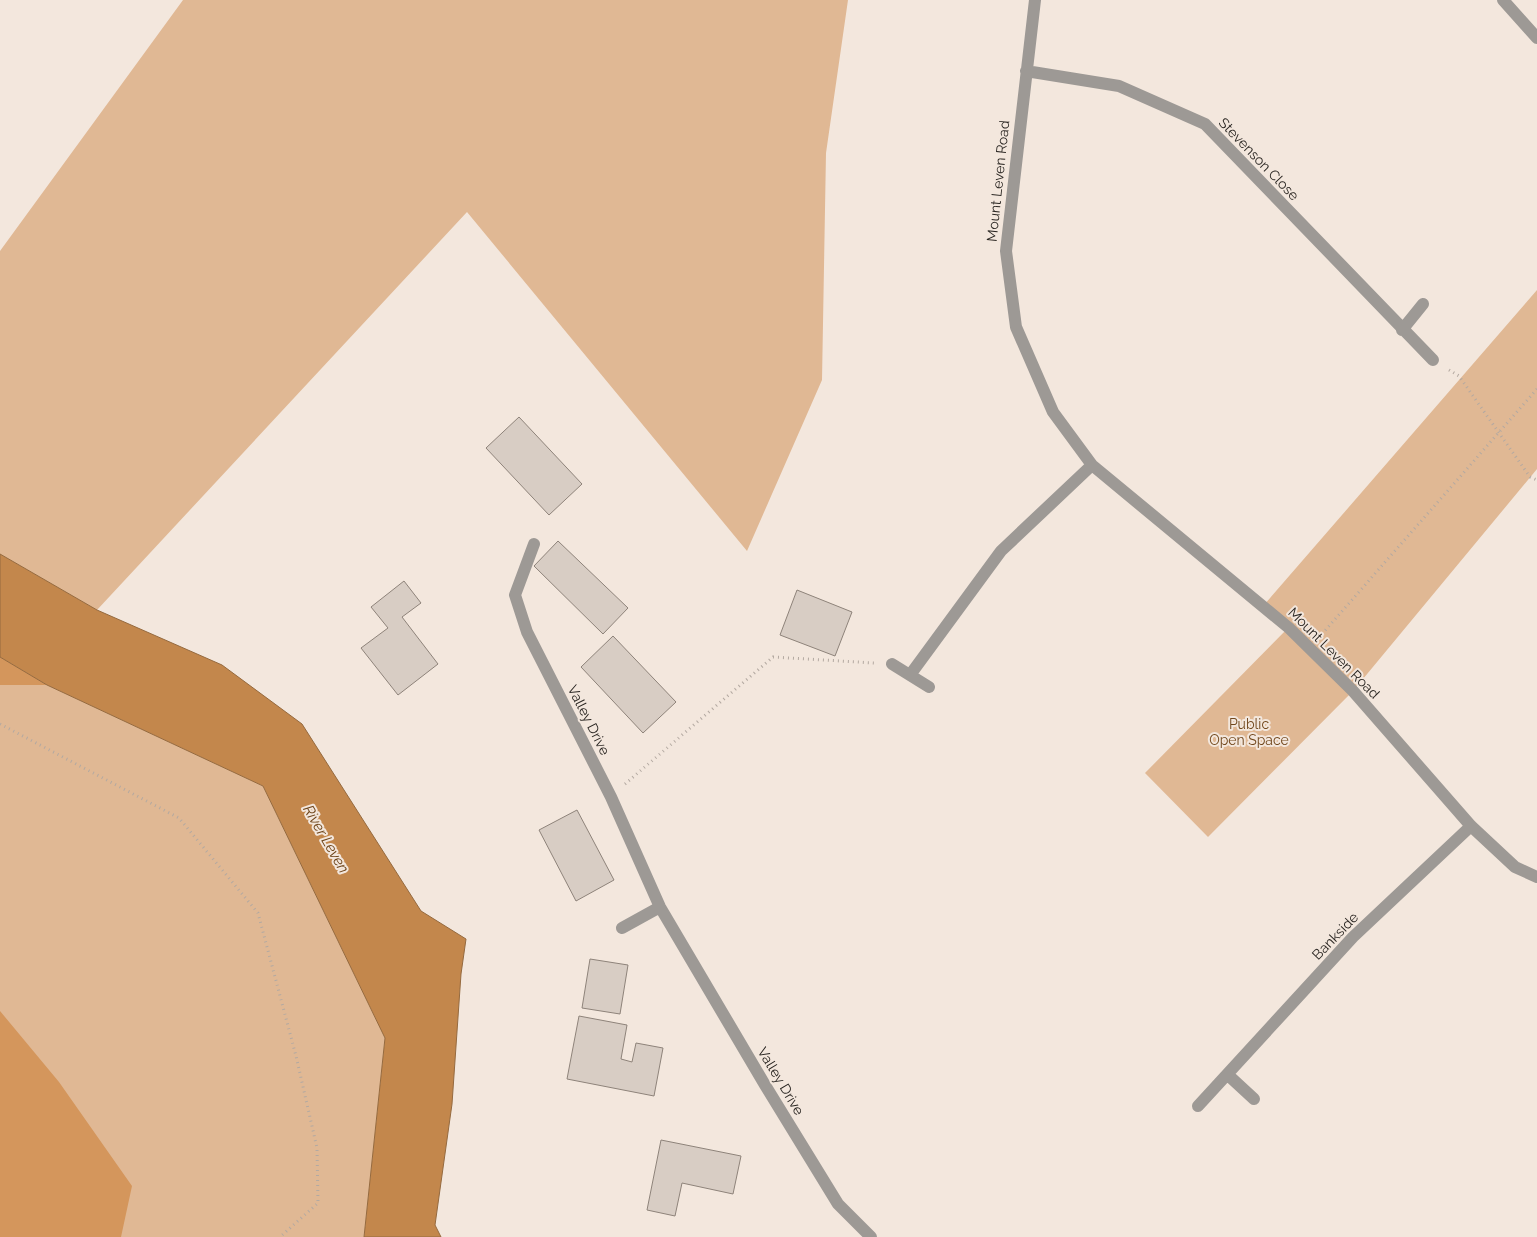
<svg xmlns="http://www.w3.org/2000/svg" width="1537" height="1237" viewBox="0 0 1537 1237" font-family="Raleway,sans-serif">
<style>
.green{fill:#e0b894}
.forest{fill:#d4965c}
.water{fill:#c3874c;stroke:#956a3f}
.building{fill:#d8cdc4;stroke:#8e837a}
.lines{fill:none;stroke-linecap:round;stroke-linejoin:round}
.path{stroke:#b3a9a1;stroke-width:3;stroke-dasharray:1 4;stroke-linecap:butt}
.minor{stroke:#9d9995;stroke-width:12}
.labels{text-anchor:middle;stroke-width:4;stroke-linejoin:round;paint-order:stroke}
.street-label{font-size:14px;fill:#292521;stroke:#f3e7dd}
.park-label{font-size:14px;fill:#72481d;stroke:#f3e7dd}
.water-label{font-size:15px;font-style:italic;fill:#6e4419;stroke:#f3e7dd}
</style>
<rect width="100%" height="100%" fill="#f3e7dd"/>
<path class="green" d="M183 0H848L826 153 822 380 747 551 467 212 97 610 0 554V251Z
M1537 290V469L1353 691 1208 837 1145 773 1288 628 1264 605Z
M0 657 47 685 263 786 385 1038 364 1237H0Z"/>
<path class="forest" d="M0 657 47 685H0Z
M0 1011 59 1082 132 1186 121 1237H0Z"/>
<path class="water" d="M0 554 97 610 222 665 302 724 421 911 466 939 461 974 452 1104 435 1225 441 1237H364L385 1038 263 786 47 685 0 657Z"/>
<path class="building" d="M519 417 582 484 549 515 486 448Z
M558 541 628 608 603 634 534 566Z
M404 581 421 603 402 617 438 664 398 695 361 648 388 628 371 607Z
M797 590 852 612 835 656 780 635Z
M613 636 676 702 643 733 581 667Z
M577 810 614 880 576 901 539 830Z
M590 959 628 965 620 1014 582 1008Z
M579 1016 627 1025 621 1059 632 1062 636 1043 663 1048 654 1096 567 1079Z
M661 1140 741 1156 733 1194 682 1183 675 1216 647 1210Z"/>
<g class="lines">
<path class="path" d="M1449 370 1459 376 1530 477 1537 480
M1322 634 1537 389
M0 724 179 818 258 913 296 1056 317 1148 318 1203 280 1237
M625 784 773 657 874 663"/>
<path class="minor" d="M1035 0 1006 251 1016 327 1053 412 1092 465 1289 628 1353 691 1471 826 1515 867 1537 877
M1503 0 1537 38
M1026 71 1119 86 1205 124 1433 360
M1402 330 1423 304
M534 544 515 595 527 632 611 797 660 907 765 1085 838 1204 871 1237
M892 664 929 687
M910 675 1001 551 1092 465
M622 928 660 907
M1228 1075 1254 1099
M1198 1106 1353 937 1471 826"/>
</g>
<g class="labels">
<g class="street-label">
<text transform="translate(1259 159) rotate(46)" y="5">Stevenson Close</text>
<text transform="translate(998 181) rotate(-84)" y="5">Mount Leven Road</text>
<text transform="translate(1334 653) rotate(45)" y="5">Mount Leven Road</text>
<text transform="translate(589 720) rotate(63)" y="5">Valley Drive</text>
<text transform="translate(1335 936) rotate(-46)" y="5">Bankside</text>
<text transform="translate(781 1081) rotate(59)" y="5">Valley Drive</text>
</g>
<g class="park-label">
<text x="1249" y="729">Public<tspan x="1249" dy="16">Open Space</tspan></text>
</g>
<g class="water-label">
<text transform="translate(326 839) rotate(60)" y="5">River Leven</text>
</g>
</g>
</svg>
